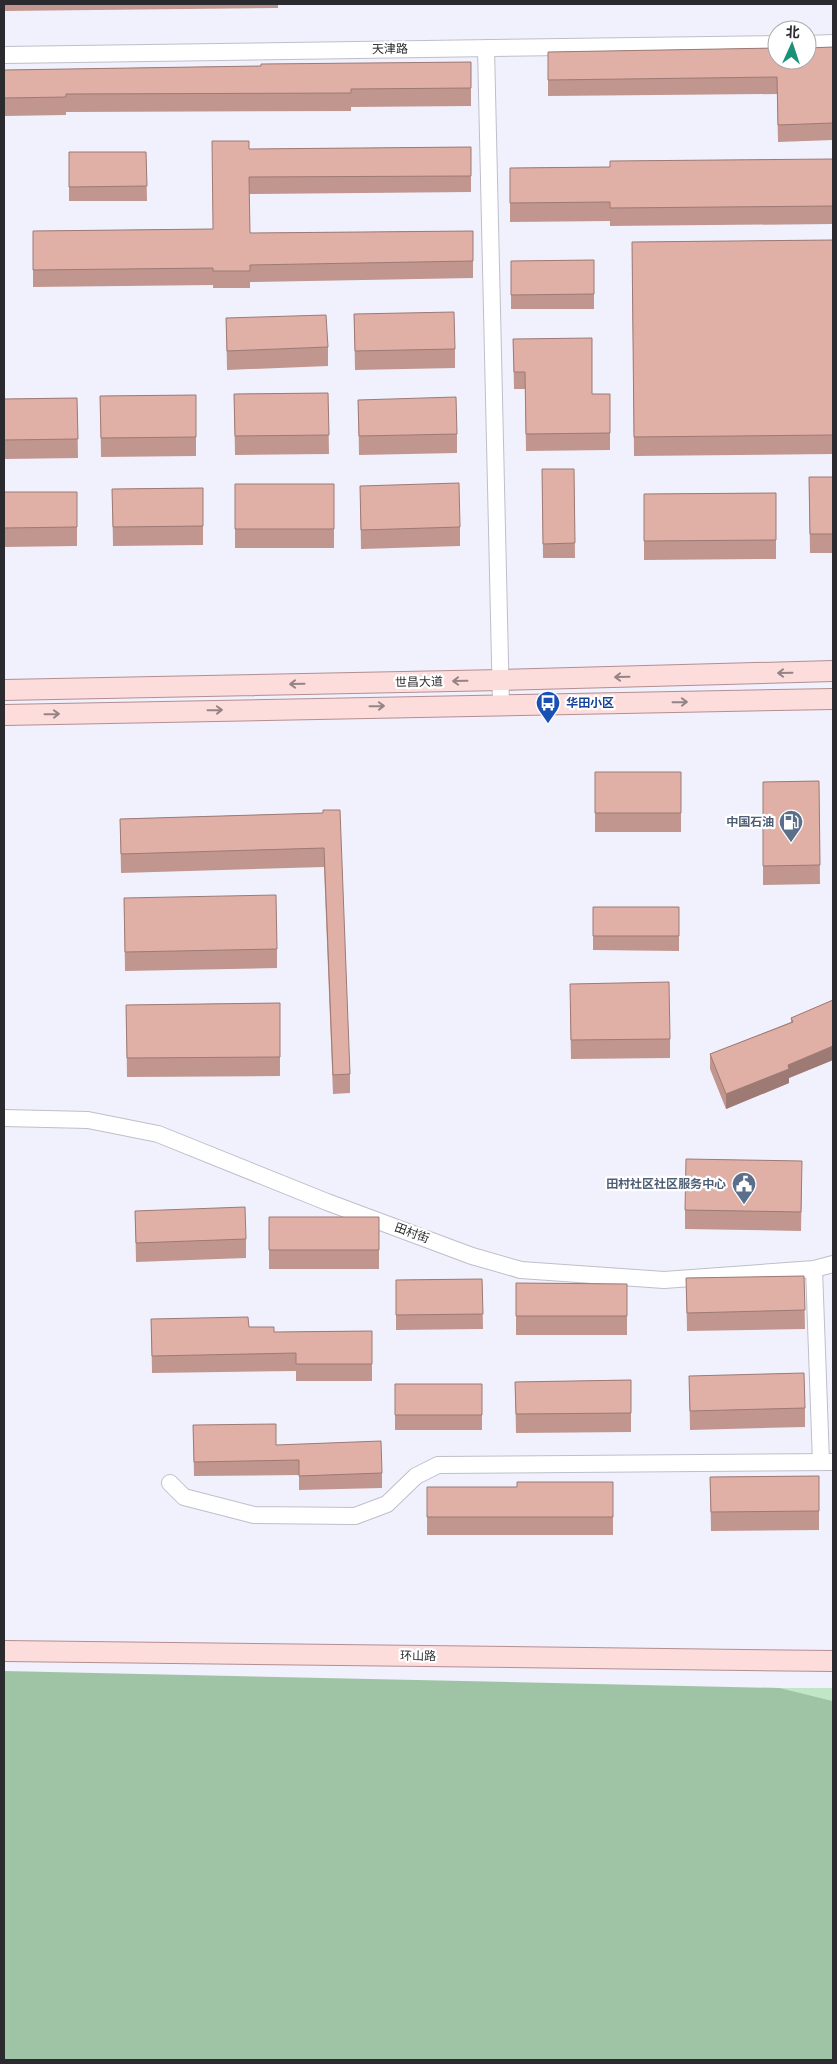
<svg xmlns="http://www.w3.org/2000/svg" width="837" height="2064" viewBox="0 0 837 2064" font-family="Poppins,'Noto Sans SC',sans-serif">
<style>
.green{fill:#c1e5c7}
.forest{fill:#9fc4a5}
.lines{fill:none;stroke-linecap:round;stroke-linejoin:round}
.minor-casing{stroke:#bfbfca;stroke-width:18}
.major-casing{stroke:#b38e90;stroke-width:22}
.minor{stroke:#fff;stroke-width:16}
.major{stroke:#fddcdc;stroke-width:20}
.wall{fill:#c1968f}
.shaded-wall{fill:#9d7a74}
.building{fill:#e0afa6;stroke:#9d7a74}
.oneway{stroke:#948486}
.labels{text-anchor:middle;stroke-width:4.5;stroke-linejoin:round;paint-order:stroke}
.street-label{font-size:12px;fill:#2b2b2f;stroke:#fff}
.transit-label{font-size:12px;font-weight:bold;fill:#164399;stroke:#fff;text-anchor:start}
.service-label{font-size:12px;font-weight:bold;fill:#4e5e75;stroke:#fff;text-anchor:end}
</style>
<rect width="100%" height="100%" fill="#f1f1fd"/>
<path class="green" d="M780 1688H833V1701Z"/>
<path class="forest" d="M4 1671 780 1688 833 1701V2060H4Z"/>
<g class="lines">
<defs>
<path id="minor" d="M807 44 833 43
M486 48 501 705
M4 55 777 44
M4 1118 88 1120 158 1134 327 1202 472 1256 521 1270 664 1280 814 1269 833 1264
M814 1269 821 1462
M170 1483 184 1497 254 1515 355 1516 387 1504 416 1476 438 1465 833 1462"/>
<path id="major" d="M4 690 502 680 833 671
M4 715 833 699
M4 1651 833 1661"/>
</defs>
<use href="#minor" class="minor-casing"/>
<use href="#major" class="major-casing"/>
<use href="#minor" class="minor"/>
<use href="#major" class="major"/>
</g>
<path class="wall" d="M4 4H381L278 5V8L4 11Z
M833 47V140L778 142 777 94 548 96V52Z
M471 62V106L351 107V111L66 112V115L4 116V70L261 66Z
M471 147V192L249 194 250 233 473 231V278L250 282V288H213V285L33 287V231L213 229 249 149Z
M69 152H146L147 201H69Z
M833 159V224L610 226V221L510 222V168L610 167Z
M833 240V454L634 456 632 242Z
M594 260V309H511V261Z
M354 314 455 349V368L355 370Z
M226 318 328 347V366L227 370Z
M513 339 592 394H610V450L526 451 525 389H514Z
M328 393 329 454 235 455 234 394Z
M196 395V456L101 457 100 396Z
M77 398 78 458 4 459V399Z
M358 400 457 434V453L359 455Z
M542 469H574L575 558H543Z
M809 477H833V553H810Z
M235 484H334V548H235Z
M360 486 460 527V546L361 549Z
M203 488V545L113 546 112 489Z
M4 492H77V546L4 547Z
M776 493V559L644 560V494Z
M595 772H681V832H595Z
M819 781 820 884 763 885V782Z
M323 813 350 1074V1093L333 1094 324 867 121 873 120 819Z
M124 898 277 949V968L125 971Z
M593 907H679V951L593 950Z
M833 1000V1060L789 1078V1083L726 1109 710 1069V1054L791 1022V1018Z
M280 1003V1076L127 1077 126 1005Z
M570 1003 670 1039V1058L571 1059Z
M802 1180 801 1231 685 1229V1210Z
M135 1211 246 1239V1258L136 1262Z
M269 1217H379V1269H269Z
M804 1276 805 1329 687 1331 686 1278Z
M482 1279 483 1329 396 1330V1280Z
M516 1283 627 1284V1335H516Z
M151 1319 249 1327 274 1332 372 1331V1381H296V1371L152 1373Z
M689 1376 805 1408V1427L690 1430Z
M631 1380V1432L516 1433 515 1382Z
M395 1384H482V1430H395Z
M193 1425 276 1445 382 1473V1488L299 1490V1475L194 1476Z
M819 1476V1530L711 1531 710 1477Z
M613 1482V1535H427V1487H517Z"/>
<path class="shaded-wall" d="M833 1046V1060L789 1078V1083L726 1109V1094L788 1065Z"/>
<path class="building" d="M833 47V123L778 125 777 77 548 80V52L777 48V60H807V48Z
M471 62V88L351 89V93L66 94V97L4 98V70L261 66V64Z
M212 141H249V149L471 147V176L249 177 250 233 473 231V261L250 265V271H213V268L33 270V231L213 229Z
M69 152H146L147 186 69 187Z
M833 159V206L610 208V202L510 203V168L610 167V161Z
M833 240V435L634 437 632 242Z
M594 260V294L511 295V261Z
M454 312 455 349 355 351 354 314Z
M326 315 328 347 227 351 226 318Z
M592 338V394H610V433L526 434 525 372H514L513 339Z
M328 393 329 435 235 436 234 394Z
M196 395V437L101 438 100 396Z
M456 397 457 434 359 436 358 400Z
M77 398 78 439 4 440V399Z
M542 469H574L575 543 543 544Z
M809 477H833V534H810Z
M459 483 460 527 361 530 360 486Z
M235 484H334V529H235Z
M203 488V526L113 527 112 489Z
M4 492H77V527L4 528Z
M776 493V540L644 541V494Z
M595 772H681V813H595Z
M819 781 820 865 763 866V782Z
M323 810H340L350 1074 333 1075 324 848 121 854 120 819 323 813Z
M276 895 277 949 125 952 124 898Z
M593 907H679V936H593Z
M669 982 670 1039 571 1040 570 984Z
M833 1000V1046L788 1065 789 1069 726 1094 710 1054 793 1022 791 1018Z
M280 1003V1057L127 1058 126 1005Z
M686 1159 802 1161 801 1212 685 1210Z
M245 1207 246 1239 136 1243 135 1211Z
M269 1217H379V1250H269Z
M804 1276 805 1310 687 1313 686 1278Z
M482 1279 483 1314 396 1315V1280Z
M516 1283 627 1284V1316H516Z
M248 1317 249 1327H274V1332L372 1331V1364H296V1353L152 1356 151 1319Z
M804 1373 805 1408 690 1411 689 1376Z
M631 1380V1413L516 1414 515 1382Z
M395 1384H482V1415H395Z
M276 1424V1445L381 1441 382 1473 299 1476V1460L194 1462 193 1425Z
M819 1476V1511L711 1512 710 1477Z
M517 1482H613V1517H427V1487H517Z"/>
<defs><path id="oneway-shaft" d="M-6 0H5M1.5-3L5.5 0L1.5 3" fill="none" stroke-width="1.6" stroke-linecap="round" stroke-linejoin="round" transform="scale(1.25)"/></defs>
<g class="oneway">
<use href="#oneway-shaft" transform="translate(785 673) rotate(179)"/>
<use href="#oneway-shaft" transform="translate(622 677) rotate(179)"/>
<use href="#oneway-shaft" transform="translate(460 681) rotate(179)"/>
<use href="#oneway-shaft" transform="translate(297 684) rotate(179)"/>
<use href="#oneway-shaft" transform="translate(680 702) rotate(-1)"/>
<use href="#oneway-shaft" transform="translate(377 706) rotate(-1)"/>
<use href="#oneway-shaft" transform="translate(215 710) rotate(-1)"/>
<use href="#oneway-shaft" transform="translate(52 714) rotate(-1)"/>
</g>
<defs>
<symbol id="bus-pin" viewBox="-11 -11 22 30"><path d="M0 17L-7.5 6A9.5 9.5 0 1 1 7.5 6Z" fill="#1a4fb4" stroke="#fff"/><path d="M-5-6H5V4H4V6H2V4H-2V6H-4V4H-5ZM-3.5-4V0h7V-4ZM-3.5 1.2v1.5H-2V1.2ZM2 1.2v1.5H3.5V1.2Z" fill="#fff"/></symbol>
<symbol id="fuel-pin" viewBox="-11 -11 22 30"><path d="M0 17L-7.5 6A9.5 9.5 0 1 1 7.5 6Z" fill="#5c6f8a" stroke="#fff"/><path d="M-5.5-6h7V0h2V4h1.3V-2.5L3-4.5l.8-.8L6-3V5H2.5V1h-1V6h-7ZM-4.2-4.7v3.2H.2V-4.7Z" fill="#fff"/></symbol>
<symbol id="civic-pin" viewBox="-11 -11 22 30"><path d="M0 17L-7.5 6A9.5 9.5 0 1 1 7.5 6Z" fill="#5c6f8a" stroke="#fff"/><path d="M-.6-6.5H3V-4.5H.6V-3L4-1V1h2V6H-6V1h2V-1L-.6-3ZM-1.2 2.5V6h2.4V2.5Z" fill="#fff"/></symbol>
</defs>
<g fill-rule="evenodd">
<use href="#bus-pin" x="534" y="689" width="28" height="38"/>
<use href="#fuel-pin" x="777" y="808" width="28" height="38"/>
<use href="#civic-pin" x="730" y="1170" width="28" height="38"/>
</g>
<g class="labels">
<g class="street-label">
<text transform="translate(390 49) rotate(-1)" y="4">天津路</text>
<text transform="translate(419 682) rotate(-1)" y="4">世昌大道</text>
<text transform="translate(412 1233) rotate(20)" y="4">田村街</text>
<text transform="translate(418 1656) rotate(1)" y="4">环山路</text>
</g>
<g class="transit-label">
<text x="566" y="707">华田小区</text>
</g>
<g class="service-label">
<text x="774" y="826">中国石油</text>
<text x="726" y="1188">田村社区社区服务中心</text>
</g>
</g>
<rect width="837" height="2064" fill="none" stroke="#2b2b2f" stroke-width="10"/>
<g transform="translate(792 45) rotate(3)"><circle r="24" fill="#ffffff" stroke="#aaaaac"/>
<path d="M0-4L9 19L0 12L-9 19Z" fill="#1a9277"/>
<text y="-8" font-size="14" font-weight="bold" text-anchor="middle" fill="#2b2b2f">北</text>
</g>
</svg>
